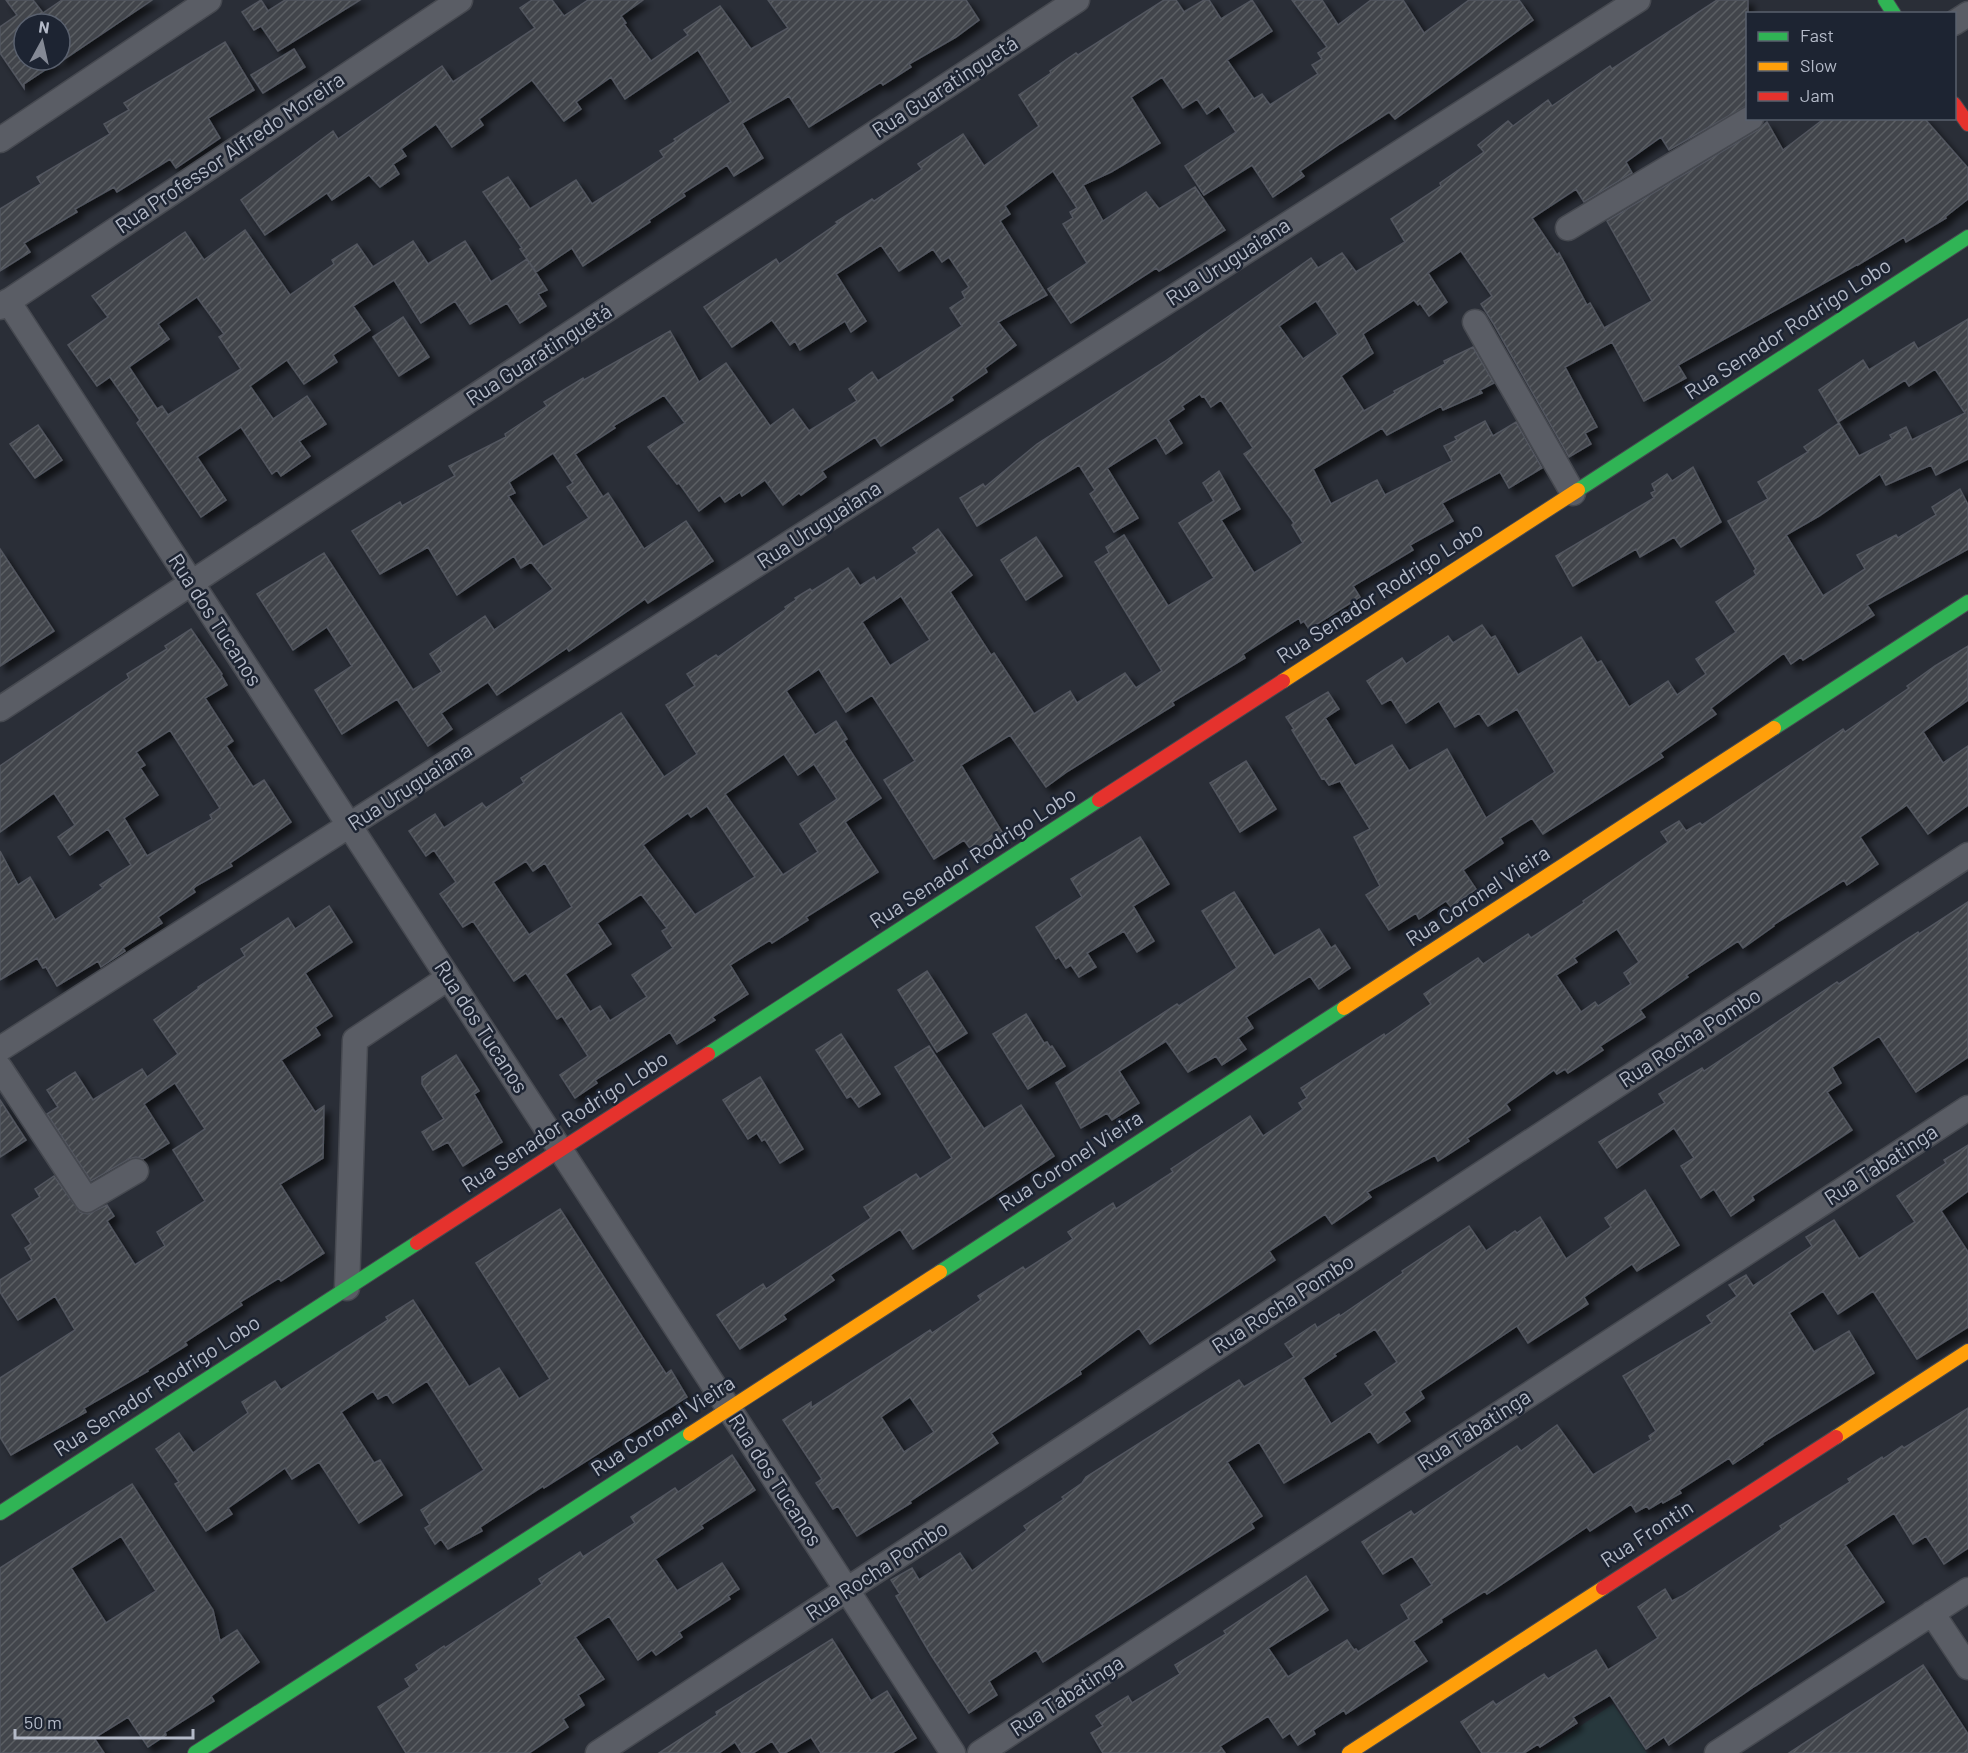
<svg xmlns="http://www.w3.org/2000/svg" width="1968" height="1753" viewBox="0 0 1968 1753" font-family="Barlow,sans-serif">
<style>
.park{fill:#27383d}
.building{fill:url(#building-hatch);stroke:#52565f;stroke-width:1.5;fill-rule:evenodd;filter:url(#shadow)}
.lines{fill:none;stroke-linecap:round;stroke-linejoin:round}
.street-casing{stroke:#464950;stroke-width:27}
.fast-casing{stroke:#464950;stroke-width:16}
.slow-casing{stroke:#464950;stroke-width:16}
.jam-casing{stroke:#464950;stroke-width:16}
.street{stroke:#5a5d65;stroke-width:24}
.fast{stroke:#30b455;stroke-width:14}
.slow{stroke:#ff9f0a;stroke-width:14}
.jam{stroke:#e5322d;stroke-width:14}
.labels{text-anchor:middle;stroke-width:5;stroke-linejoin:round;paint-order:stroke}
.street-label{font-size:21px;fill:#b4bac8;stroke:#1d2432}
</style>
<defs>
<pattern id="building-hatch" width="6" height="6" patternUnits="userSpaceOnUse" patternTransform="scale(1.5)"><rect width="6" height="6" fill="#42454c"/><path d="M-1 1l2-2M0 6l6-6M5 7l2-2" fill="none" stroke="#5b5e64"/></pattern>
<filter id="shadow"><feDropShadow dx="5.5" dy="5.5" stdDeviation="3" flood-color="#0009"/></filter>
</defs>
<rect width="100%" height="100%" fill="#2a2e37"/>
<path class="park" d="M1613 1704 1647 1753H1540Z"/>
<path class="building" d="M6 0H33L43 13 62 0H152L60 62V24H24V60H60L24 84V88L0 53V27L17 15Z
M261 0 268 11 285 0H360L278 51 261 26 254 30 242 12Z
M532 0H552L564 16 588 0H643L621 16 626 23 624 24 651 61 688 35 684 30 720 6 751 49 788 28 768 0H966L979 20 956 37 909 64 911 67 883 85 881 82 809 127 789 96 742 123 763 158 734 176 727 165 683 193 685 196 649 220 650 222 583 266 572 248 536 272 520 249 522 248 483 192 508 177 530 209 576 180 592 204 628 181 664 157 660 151 676 141 674 139 731 102 698 50 625 99 611 77 576 102 581 109 564 121 532 80 479 119 483 125 452 147 436 124 401 149 406 156 393 164 399 174 380 187 369 175 332 200 327 193 265 235 241 200 333 131 338 139 442 66 453 82 535 28 520 8Z
M1164 0H1176L1184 12 1204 0H1209L1221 19 1252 0 1272 31 1227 60 1254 99 1262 94 1270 105 1318 74 1312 65 1322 59 1318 53 1327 47 1292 0H1322L1338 25 1371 0H1403L1424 33 1469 0H1519L1533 20 1395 119 1389 112 1341 143 1300 171 1304 176 1273 197 1252 165 1204 195 1185 166 1236 132 1219 106 1207 114 1197 99 1183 108 1162 77 1131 97 1160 143 1111 172 1083 185 1103 221 1146 192 1159 209 1195 187 1225 230 1159 271 1156 268 1071 323 1048 289 1087 263 1063 224 1073 218 1070 212 1077 208 1053 171 1005 206 1010 214 1000 221 1047 295 998 322 1016 345 985 368 987 372 951 397 953 400 881 446 875 437 822 471 826 477 801 495 799 493 783 505 765 480 742 496 740 492 725 502 720 495 699 511 679 483 677 484 648 447 685 423 664 395 613 426 615 428 575 454 603 497 608 493 644 549 686 521 713 561 648 603 645 599 569 651 567 648 497 695 488 682 441 713 452 729 428 746 397 699 342 734 315 690 352 666 327 627 293 650 257 594 324 553 413 690 442 672 430 654 485 616 494 630 553 589 531 562 521 568 514 556 457 595 428 547 380 574 352 531 400 502 402 506 455 476 449 466 506 437 505 434 547 406 544 402 583 378 584 380 670 331 699 382 726 363 770 426 793 409 809 431 857 401 849 389 872 372 878 381 962 326 950 308 965 298 962 292 969 287 949 257 942 262 933 249 899 271 881 245 836 274 866 321 851 332 845 321 800 350 795 341 790 345 772 320 732 347 704 307 776 259 779 264 838 223 836 222 872 199 874 201 922 169 918 164 963 134 984 166 1039 126 1019 95 1051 73 1050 71 1076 53 1078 55ZM553 453 573 483 567 487 589 518 543 547 508 496 515 493 509 482Z
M1717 0H1748V105L1669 150 1661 137 1626 162 1632 173 1584 202 1576 189 1532 218 1557 255 1559 253 1587 305 1590 303 1606 331 1604 328 1652 301 1607 221 1758 130 1767 122 1783 150 1825 118H1924L1968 168V199L1945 217 1946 218 1906 242 1904 237 1858 265V264L1678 365 1686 378 1644 401 1612 342 1565 367 1597 427 1585 433 1591 444 1569 457 1493 323 1481 304 1492 296 1461 251 1428 273 1447 302 1429 316 1420 303 1418 305 1414 300 1363 334 1373 353 1341 376 1364 411 1395 393 1394 391 1445 364 1444 361 1473 347 1494 383 1480 390 1482 393 1443 410 1441 406 1387 435 1382 428 1313 469 1331 504 1377 480 1385 495 1452 461 1444 446 1457 440 1455 437 1485 421 1493 436 1516 422 1542 468 1509 488 1500 472 1442 503 1453 521 1410 545 1413 550 1353 586 1360 597 1309 629 1304 621 1301 623 1299 618 1243 654 1245 658 1172 702 1174 705 1068 771 1046 787 1010 735 961 765 1002 832 972 851 964 840 934 859 884 780 915 761 872 695 846 712 819 669 786 691 815 735 836 721 847 739 844 741 881 798 845 822 878 872 806 917 808 920 772 943 770 940 730 965 748 994 712 1017 715 1020 677 1044 670 1032 595 1080 597 1083 575 1098 560 1075 588 1056 562 1016 557 1019 526 973 514 981 473 921 463 927 440 894 456 882 434 850 426 856 409 831 435 814 444 828 482 803 486 808 524 783 521 778 621 713 664 777 697 754 666 705 695 686 687 674 716 655 718 657 786 609 785 607 796 600 795 598 810 589 812 591 848 568 860 586 874 577 876 581 917 553 913 548 938 529 972 575 950 592 991 655 994 653 1034 714 1070 691 1077 703 1125 673 1136 688 1162 671 1095 562 1109 553 1106 547 1124 535 1168 606 1214 578 1179 523 1214 501 1203 483 1219 471 1240 509 1221 520 1254 573 1303 543 1292 525 1294 523 1244 454 1253 448 1221 400 1211 407 1204 396 1202 397 1200 394 1182 406 1184 409 1168 420 1182 443 1166 454 1156 437 1107 468 1138 518 1114 532 1090 494 1095 490 1079 465 977 526 960 498 983 484 985 487 1037 444 1164 362 1311 258 1318 268 1342 253 1356 272 1405 242 1391 219 1441 186 1440 183 1484 152 1478 145 1508 121 1513 126 1548 100 1552 106 1610 66 1612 69ZM1316 301 1338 334 1303 359 1279 326ZM901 596 930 640 890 666 862 622ZM784 754 798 775 814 764 837 799 800 824 818 852 783 875 725 794ZM707 806 755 877 695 915 643 845 688 813 691 817ZM526 861 533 871 545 863 572 907 529 935 493 882ZM641 894 667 928 662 931 673 948 632 975 647 997 610 1021 600 1006 590 1012 565 974 611 944 597 923Z
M225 42 254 90 208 118 220 138 176 168 170 159 117 192 114 187 75 209 77 212 24 243 30 252 0 271V209L41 184 37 177 110 134 104 124 129 110 124 103Z
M294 49 305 67 263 93 251 75Z
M245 230 290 295 334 264 332 260 357 244 373 267 413 241 428 264 465 241 491 282 527 259 547 290 538 294 546 306 520 323 507 303 470 324 455 301 421 323 394 280 353 306 370 330 333 355 337 362 304 384 287 360 250 386 273 419 307 396 326 424 299 441 310 456 281 476 277 470 272 474 241 427 197 457 226 500 201 517 137 423 140 420 110 377 97 386 68 345 108 317 92 296 185 232 204 260ZM197 297 224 334 219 337 241 369 168 415 162 406 157 409 129 367 169 339 158 324Z
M403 317 429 357 399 376 373 337Z
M1968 319V459L1936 475 1931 465 1886 485 1880 474 1819 516 1786 535 1823 596 1865 569 1857 555 1896 535 1898 538 1936 515 1932 507 1960 489 1968 505V549L1867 605 1874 615 1803 660 1801 657 1791 664 1784 653 1711 708 1716 714 1660 753 1663 757 1543 834 1532 818 1500 838 1503 843 1463 870 1476 889 1451 907 1446 901 1419 919 1416 913 1389 930 1366 895 1380 886 1354 837 1370 829 1340 781 1329 785 1324 778 1322 779 1292 730 1294 729 1286 717 1328 692 1339 709 1325 718 1355 766 1392 745 1409 771 1447 749 1486 818 1555 772 1517 709 1488 726 1479 713 1455 727 1439 701 1406 723 1391 699 1382 704 1367 681 1402 658 1406 664 1448 636 1453 643 1482 625 1491 638 1495 636 1518 675 1581 637 1597 663 1601 661 1629 707 1668 681 1677 695 1706 674 1696 659 1736 632 1716 602 1756 575 1754 571 1756 569 1728 521 1768 499 1758 482 1808 452 1804 447 1839 423 1859 456 1892 439 1890 435 1906 427 1912 440 1965 413 1935 369 1909 386 1905 380 1838 422 1819 390 1863 360 1869 370 1914 342 1918 349Z
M38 425 62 460 35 478 10 444Z
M1693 467 1721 522 1681 547 1674 537 1640 557 1636 549 1573 586 1556 556 1654 498 1651 493 1655 491 1652 484 1667 474 1672 481Z
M1036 537 1062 576 1026 600 1001 560Z
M0 549 54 631 0 666Z
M191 629 222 674 221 675 227 685 205 698 233 741 226 746 253 787 264 780 291 822 230 863 232 866 196 886 193 889 195 892 158 917 162 923 123 948 125 951 101 967 98 961 57 986 46 967 43 968 37 958 0 980V851L18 885 30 877 55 920 103 888 100 885 131 865 108 829 70 855 58 837 75 825 54 793 0 832V766L129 678 127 674 167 649 165 646ZM170 730 220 808 210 815 212 819 147 856 124 818 158 795 140 768 145 765 136 752Z
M1968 646V700L1923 732 1943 763 1968 746V805L1928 834 1907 805 1860 837 1878 864 1847 885 1844 880 1773 925 1774 926 1743 948 1738 941 1686 975 1688 977 1640 1010 1645 1017 1600 1046 1603 1050 1568 1073 1565 1069 1557 1074 1554 1070 1506 1104 1510 1110 1467 1138 1469 1141 1438 1161 1435 1155 1367 1192 1371 1197 1332 1224 1325 1214 1269 1251 1275 1260 1150 1344 1139 1328 1080 1371 1081 1374 991 1433 998 1443 910 1501 911 1503 857 1536 838 1506 833 1509 816 1483 822 1479 783 1420 811 1402V1408L930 1330 932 1333 981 1300 978 1296 1023 1267 1025 1270 1073 1239 1068 1232 1113 1203 1116 1209 1173 1172 1171 1169 1250 1116 1263 1136 1303 1109 1299 1103 1307 1098 1301 1088 1384 1034 1385 1036 1431 1004 1424 994 1478 958 1483 964 1528 934 1531 938 1584 903 1583 901 1668 842 1661 832 1679 821 1686 831 1700 823 1702 825 1843 729 1845 732 1909 688 1907 686 1935 666ZM1617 929 1639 962 1624 973 1631 984 1598 1006 1595 1002 1581 1012 1556 975 1577 962 1574 958ZM910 1397 934 1432 904 1452 881 1417Z
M1246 761 1276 809 1240 832 1210 783Z
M1140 837 1169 884 1133 906 1154 941 1137 952 1124 931 1087 953 1096 967 1079 977 1071 965 1066 968 1059 957 1056 959 1036 927 1082 897 1071 879Z
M1234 892 1274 956 1319 929 1331 948 1335 945 1350 968 1319 989 1310 976 1246 1017 1253 1028 1238 1038 1246 1049 1222 1065 1216 1056 1188 1072 1166 1041 1119 1071 1139 1103 1112 1120 1107 1113 1081 1128 1056 1083 1177 1004 1179 1006 1237 968 1202 911Z
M1968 902V1057L1916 1092 1879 1036 1832 1067 1841 1083 1827 1092 1852 1130 1752 1196 1754 1200 1731 1216 1714 1189 1701 1198 1681 1166 1694 1158 1674 1128 1617 1168 1599 1142 1665 1103 1659 1094 1702 1068 1704 1071 1837 982 1839 984 1909 938 1918 932 1919 934Z
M329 906 352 942 305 973 332 1016 315 1027 320 1035 281 1060 315 1112 324 1106 323 1158 280 1184 324 1253 281 1281 279 1278 240 1302 242 1305 185 1342 187 1345 147 1370 148 1371 84 1408 86 1412 11 1455 0 1437V1378L75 1330 55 1296 18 1320 0 1292V1280L32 1260 25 1248 31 1244 12 1215 40 1197 35 1189 54 1176 80 1212 88 1214 107 1205 114 1216 107 1221 135 1265 165 1246 157 1232 205 1201 173 1150 205 1129 175 1083 144 1104 169 1143 143 1159 136 1157 129 1159 91 1181 47 1114 58 1107 47 1090 75 1072 93 1100 142 1069 147 1077 178 1054 154 1020 199 988 198 987 245 956 241 949 288 918 295 929Z
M927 971 967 1033 937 1052 898 990Z
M1026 1014 1044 1043 1047 1042 1050 1047 1052 1046 1065 1066 1028 1089 993 1034Z
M841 1034 880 1094 859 1107 851 1096 847 1098 816 1050Z
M929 1046 984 1129 1021 1105 1054 1156 913 1249 900 1229 830 1275 834 1280 783 1315 786 1319 740 1349 717 1315 763 1284 766 1289 871 1218 864 1207 916 1174 920 1179 952 1158 895 1067Z
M456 1055 479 1091 474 1094 502 1142 463 1166 448 1142 433 1150 422 1132 444 1119 422 1084V1077Z
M760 1077 803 1149 780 1163 765 1139 762 1141 757 1133 748 1139 723 1100Z
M0 1100 26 1140 0 1157Z
M1968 1145V1191L1941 1211 1968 1252V1327L1917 1359 1873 1291 1838 1314 1823 1291 1789 1313 1814 1352 1849 1331 1874 1373 1762 1443 1763 1444 1733 1464 1729 1458 1679 1490 1681 1493 1663 1503 1662 1501 1649 1509 1647 1506 1636 1512 1631 1504 1590 1531 1587 1527 1487 1594 1485 1591 1441 1619 1442 1622 1413 1641 1427 1661 1346 1714 1344 1710 1313 1730 1315 1734 1298 1745 1290 1733 1283 1738 1268 1716 1220 1746 1225 1753H1103L1091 1733 1103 1726 1096 1716 1128 1696 1132 1703 1180 1674 1175 1665 1226 1634 1224 1631 1306 1576 1328 1610 1268 1648 1288 1677 1347 1640 1354 1650 1356 1649 1358 1652 1409 1619 1401 1605 1432 1585 1412 1556 1383 1574 1362 1542 1411 1511 1414 1515 1517 1446 1521 1451 1557 1425 1593 1475 1651 1440 1649 1436 1656 1431 1623 1376 1712 1323 1707 1316 1737 1296 1729 1285 1746 1275 1753 1286 1812 1246 1806 1237 1834 1220 1859 1259 1915 1222 1897 1196 1946 1163 1944 1160Z
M1645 1190 1679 1245 1637 1271 1632 1264 1584 1297 1588 1304 1528 1343 1517 1326 1420 1391 1424 1398 1404 1412 1410 1421 1378 1443 1370 1431 1284 1483 1259 1442 1227 1462 1262 1516 1251 1523 1254 1528 1043 1662 1036 1650 989 1681 997 1695 969 1713 931 1655 896 1596 900 1594 891 1580 912 1568 919 1580 960 1553 972 1571 1027 1530 1024 1526 1064 1499 1062 1497 1082 1483 1086 1477 1239 1380 1244 1387 1294 1357 1285 1344 1315 1324 1317 1328 1339 1314 1340 1316 1403 1273 1402 1271 1469 1226 1486 1251 1515 1231 1517 1233 1540 1217 1566 1259 1611 1227 1605 1218ZM1375 1329 1397 1362 1365 1384 1373 1395 1331 1424 1303 1378 1336 1356 1334 1354Z
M560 1209 666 1374 671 1370 687 1397 544 1488 543 1486 480 1527 482 1531 448 1549 441 1539 435 1544 425 1528 430 1525 421 1510 484 1470 427 1381 393 1403 387 1394 378 1399 373 1391 341 1412 374 1463 380 1460 402 1495 359 1523 319 1462 292 1479 285 1468 228 1508 232 1514 206 1531 175 1484 179 1482 156 1449 179 1433 193 1453 248 1413 242 1402 275 1381 281 1390 388 1320 386 1317 413 1300 469 1387 499 1368 519 1399 550 1379 476 1263Z
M1968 1408V1548L1944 1564 1926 1536 1913 1544 1894 1513 1845 1545 1884 1602 1755 1686 1669 1745 1664 1737 1646 1749 1610 1695 1573 1717 1577 1723 1540 1747 1538 1744 1524 1753H1482L1461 1722 1493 1701 1496 1705 1544 1674 1548 1679 1596 1650 1608 1670 1658 1638 1638 1607 1665 1589 1672 1601 1682 1596 1782 1529 1780 1526 1850 1482 1848 1479 1882 1457 1883 1459 1902 1446 1904 1448Z
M732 1455 755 1490 701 1525 703 1528 655 1559 677 1591 722 1563 739 1589 728 1596 730 1599 679 1632 682 1637 656 1655 652 1650 638 1660 609 1616 575 1637 604 1679 578 1695 584 1705 563 1719 568 1727 529 1753H406L378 1707 410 1687 405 1679 419 1670 416 1665 444 1646 445 1648 542 1584 539 1579 580 1552 583 1557 635 1523 631 1517 675 1488 678 1492Z
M132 1484 213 1610 220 1641 237 1630 259 1662 211 1696 214 1701 165 1732 166 1735 148 1747 128 1717 94 1738 104 1753H0V1568ZM121 1536 156 1591 106 1623 71 1568Z
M832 1639 871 1701 887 1691 916 1738 892 1753H821L811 1737 785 1753H780L772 1741 753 1753H742L735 1742 719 1753H659L717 1715 716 1712Z
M1923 1665 1968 1734V1753H1789Z"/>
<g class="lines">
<defs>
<path id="street" d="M1954 23 1968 14
M0 140 209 0
M1568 228 1751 118
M8 301 953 1753
M0 307 460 0
M1475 322 1573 493
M0 709 1077 0
M0 1049 1638 0
M0 1068 87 1200 136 1171
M347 1288 355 1040 448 978
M1932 1613 1968 1667
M598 1753 1968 855
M980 1753 1968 1108
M1717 1753 1968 1590"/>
<path id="fast" d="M1885 0 1894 14
M1578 490 1968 237
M1774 728 1968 602
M708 1054 1099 800
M940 1272 1344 1008
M0 1513 417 1243
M195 1753 690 1434"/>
<path id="slow" d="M1283 681 1578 490
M1344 1008 1774 728
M690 1434 940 1272
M1836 1437 1968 1351
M1349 1753 1603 1588"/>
<path id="jam" d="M1954 104 1968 124
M1099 800 1283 681
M417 1243 708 1054
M1603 1588 1836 1437"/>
</defs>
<use href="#street" class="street-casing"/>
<use href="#fast" class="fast-casing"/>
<use href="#slow" class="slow-casing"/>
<use href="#jam" class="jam-casing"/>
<use href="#street" class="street"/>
<use href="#fast" class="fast"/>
<use href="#slow" class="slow"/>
<use href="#jam" class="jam"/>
</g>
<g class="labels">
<g class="street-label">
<text transform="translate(945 87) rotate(-33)" y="7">Rua Guaratinguetá</text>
<text transform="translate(230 153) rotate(-34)" y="7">Rua Professor Alfredo Moreira</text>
<text transform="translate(1228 262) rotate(-33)" y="7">Rua Uruguaiana</text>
<text transform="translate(1788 329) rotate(-33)" y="7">Rua Senador Rodrigo Lobo</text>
<text transform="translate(539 355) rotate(-33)" y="7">Rua Guaratinguetá</text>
<text transform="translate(819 525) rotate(-33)" y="7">Rua Uruguaiana</text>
<text transform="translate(1380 593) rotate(-33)" y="7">Rua Senador Rodrigo Lobo</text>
<text transform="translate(215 620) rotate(57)" y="7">Rua dos Tucanos</text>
<text transform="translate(410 787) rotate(-33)" y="7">Rua Uruguaiana</text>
<text transform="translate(973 858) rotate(-33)" y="7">Rua Senador Rodrigo Lobo</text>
<text transform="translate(1478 896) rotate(-33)" y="7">Rua Coronel Vieira</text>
<text transform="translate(481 1027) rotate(57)" y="7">Rua dos Tucanos</text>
<text transform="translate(1690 1038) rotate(-33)" y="7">Rua Rocha Pombo</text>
<text transform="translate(565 1122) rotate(-33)" y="7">Rua Senador Rodrigo Lobo</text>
<text transform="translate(1071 1161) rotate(-33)" y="7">Rua Coronel Vieira</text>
<text transform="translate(1881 1165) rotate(-33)" y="7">Rua Tabatinga</text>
<text transform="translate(1283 1304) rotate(-33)" y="7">Rua Rocha Pombo</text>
<text transform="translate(157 1386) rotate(-33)" y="7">Rua Senador Rodrigo Lobo</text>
<text transform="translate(663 1426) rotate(-33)" y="7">Rua Coronel Vieira</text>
<text transform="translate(1474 1430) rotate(-33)" y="7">Rua Tabatinga</text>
<text transform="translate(775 1480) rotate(57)" y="7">Rua dos Tucanos</text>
<text transform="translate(1647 1534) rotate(-33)" y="7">Rua Frontin</text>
<text transform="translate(877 1571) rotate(-33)" y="7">Rua Rocha Pombo</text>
<text transform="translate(1067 1696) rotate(-33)" y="7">Rua Tabatinga</text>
</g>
</g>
<rect x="1746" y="12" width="210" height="108" fill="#1d2432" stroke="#59606e" stroke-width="1.5"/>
<rect x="1758" y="32" width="30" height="9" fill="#30b455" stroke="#59606e" stroke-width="1.5"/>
<text x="1800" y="42" font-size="18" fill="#b4bac8">Fast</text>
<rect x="1758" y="62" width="30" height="9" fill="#ff9f0a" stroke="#59606e" stroke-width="1.5"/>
<text x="1800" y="72" font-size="18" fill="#b4bac8">Slow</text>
<rect x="1758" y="92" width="30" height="9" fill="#e5322d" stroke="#59606e" stroke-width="1.5"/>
<text x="1800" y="102" font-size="18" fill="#b4bac8">Jam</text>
<g transform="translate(42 42) rotate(8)"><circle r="28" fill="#1d2432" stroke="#59606e" stroke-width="1.5"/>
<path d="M0-4.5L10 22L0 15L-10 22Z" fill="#848995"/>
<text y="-9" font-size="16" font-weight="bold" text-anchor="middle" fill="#b4bac8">N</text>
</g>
<path d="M15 1729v9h178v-9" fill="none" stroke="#b4bac8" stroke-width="3"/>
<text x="24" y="1729" font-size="18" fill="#b4bac8" stroke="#1d2432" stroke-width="4.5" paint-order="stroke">50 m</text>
</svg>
